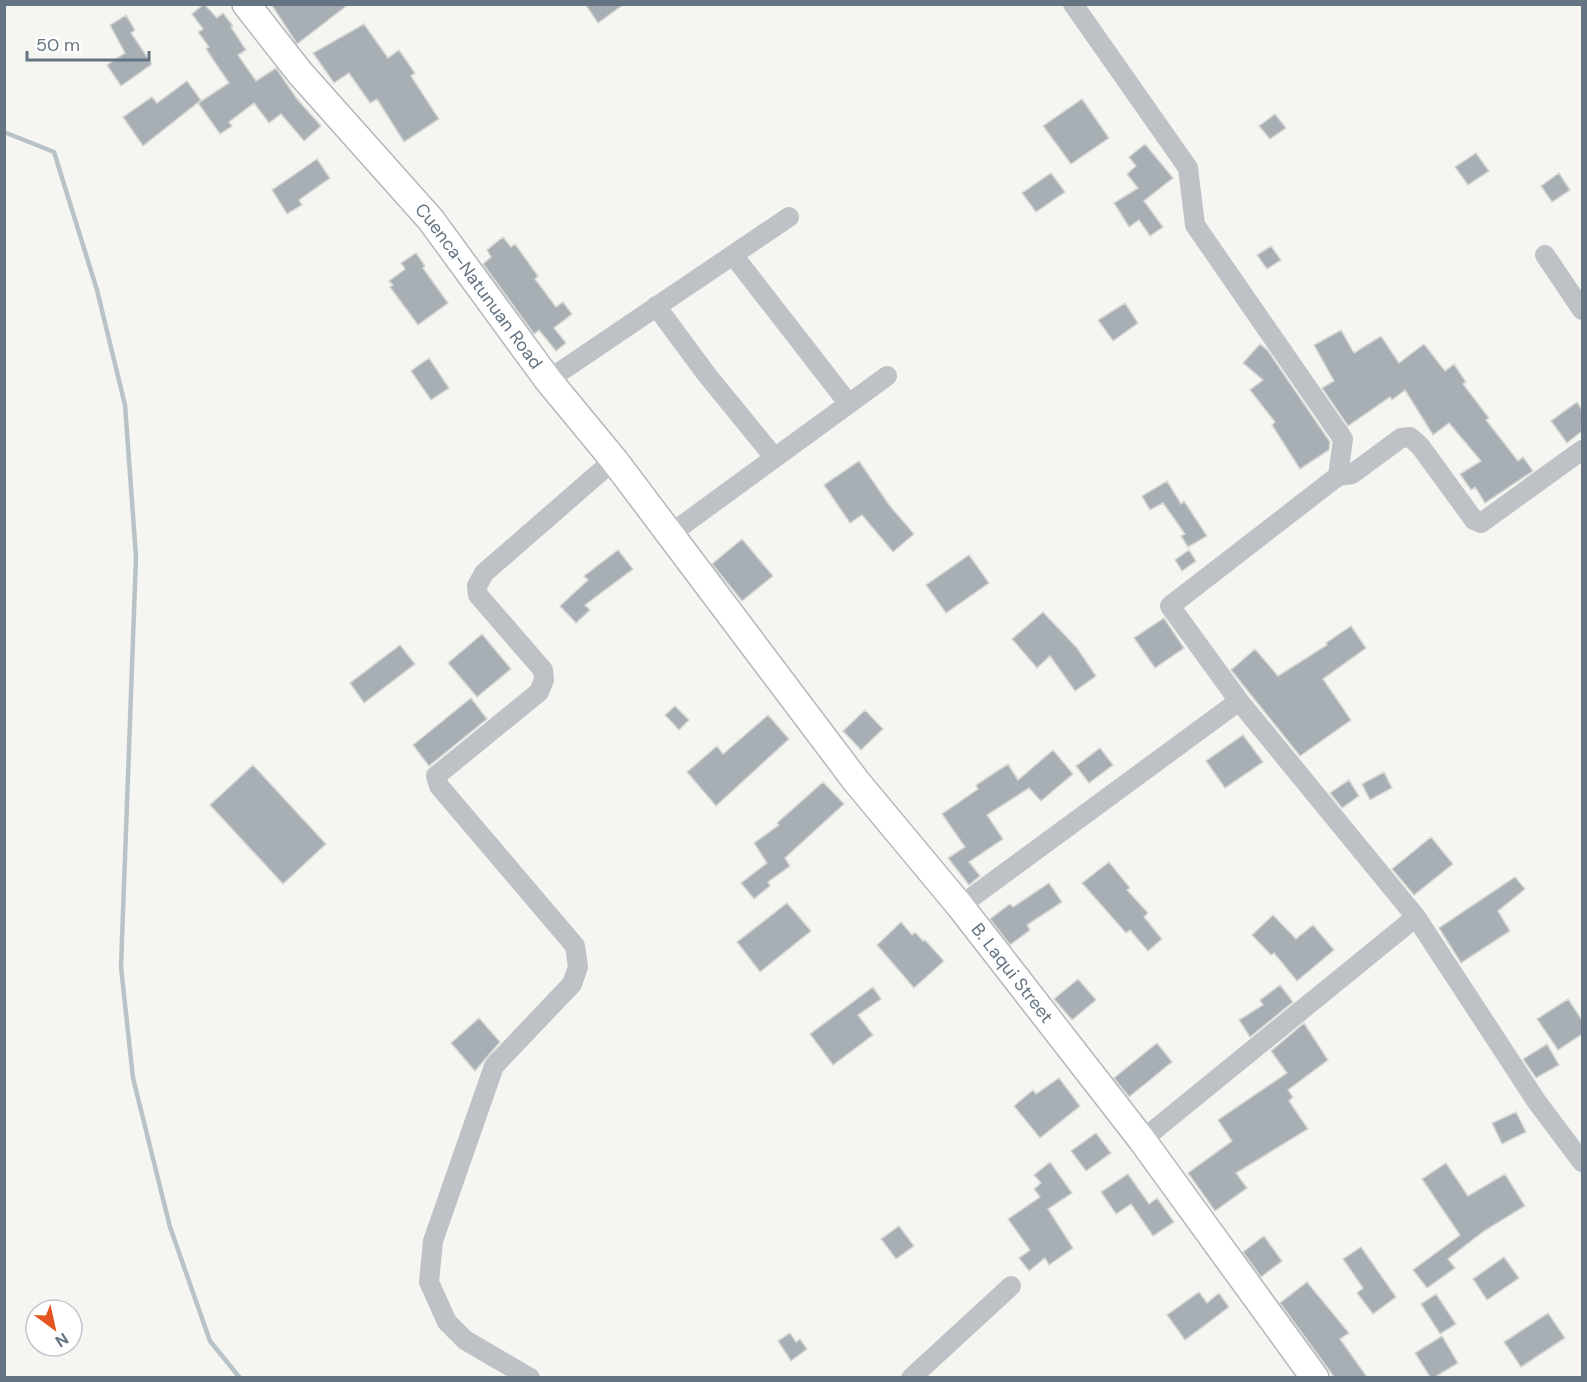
<svg xmlns="http://www.w3.org/2000/svg" width="1587" height="1382" viewBox="0 0 1587 1382" font-family="'DM Sans',sans-serif">
<style>
.lines{fill:none;stroke-linecap:round;stroke-linejoin:round}
.stream{stroke:#b8c3c8;stroke-width:4.5}
.building{fill:#a7afb5;stroke:#d7d7d4;stroke-width:1.5}
.secondary-casing{stroke:#b2b7bc;stroke-width:30}
.minor{stroke:#bec2c6;stroke-width:20}
.secondary{stroke:#fff;stroke-width:27}
.labels{text-anchor:middle;stroke-width:6;stroke-linejoin:round;paint-order:stroke}
.street-label{font-size:18px;fill:#647483;stroke:#fff}
</style>
<rect width="100%" height="100%" fill="#f5f5f1"/>
<g class="lines">
<path class="stream" d="M4 132 54 152 97 290 125 405 136 557 121 967 133 1078 170 1227 210 1341 240 1378"/>
</g>
<path class="building" d="M204 4 217 18 223 13 233 26 231 27 246 50 238 55 256 81 276 68 297 99 321 126 304 141 281 114 269 123 254 103 229 122 232 126 220 134 198 103 229 83 206 49 209 47 198 32 203 29 192 14Z
M271 4H349L297 44Z
M585 4H624L598 23Z
M126 15 135 30 131 33 152 64 121 86 107 65 125 53 110 25Z
M364 24 388 58 399 50 415 73 411 76 439 119 404 142 377 99 370 103 349 73 334 83 313 53Z
M187 81 201 100 143 146 123 117 152 97 157 103Z
M1082 99 1109 138 1071 164 1043 126Z
M1275 114 1286 128 1270 139 1259 126Z
M1145 144 1173 178 1144 201 1163 227 1150 236 1139 220 1129 227 1114 203 1138 188 1127 174 1136 166 1129 157Z
M1476 153 1489 171 1468 185 1455 167Z
M317 159 330 178 299 200 302 205 287 214 272 190Z
M1051 173 1065 192 1036 212 1022 193Z
M1559 173 1570 190 1552 202 1541 186Z
M503 237 511 247 515 244 538 276 535 279 556 307 563 302 572 314 554 328 566 343 556 351 539 330 534 334 483 264 491 257 487 250Z
M1271 246 1281 260 1267 269 1257 255Z
M416 253 425 266 423 268 448 303 418 325 390 287 393 285 389 281 405 269 401 263Z
M1125 303 1138 323 1113 341 1098 320Z
M1341 330 1354 353 1381 336 1399 363 1424 344 1445 371 1454 364 1466 382 1463 384 1489 418 1486 420 1518 461 1523 457 1533 471 1485 503 1475 487 1471 490 1460 474 1481 461 1449 423 1433 435 1405 390 1392 400 1390 397 1348 426 1322 388 1334 381 1314 345Z
M1260 344 1268 351 1330 442 1329 450 1300 469 1272 425 1275 422 1250 390 1263 380 1243 363Z
M429 358 449 388 431 400 411 371Z
M1577 402 1582 410V431L1567 443 1551 421Z
M859 461 890 506 914 534 893 552 862 515 850 523 824 485Z
M1167 481 1181 504 1184 501 1207 536 1188 547 1181 536 1185 534 1163 503 1150 510 1142 496Z
M742 539 773 576 742 601 712 564Z
M618 550 633 569 585 605 590 610 576 623 560 606 588 580 584 576Z
M1189 550 1196 561 1182 571 1175 560Z
M969 555 989 583 946 613 926 585Z
M1043 612 1077 648 1096 676 1075 691 1050 656 1037 668 1012 639Z
M1164 618 1184 648 1155 668 1134 638Z
M1351 626 1366 648 1323 679 1351 720 1300 756 1231 670 1255 649 1278 676 1327 645 1326 643Z
M482 634 511 669 477 697 448 663Z
M400 645 415 664 364 703 350 683Z
M471 698 487 719 429 766 413 745Z
M675 706 689 720 679 730 665 715Z
M865 710 883 729 861 750 843 731Z
M768 715 789 739 716 806 687 772 717 746 723 754Z
M1243 735 1263 762 1225 788 1206 761Z
M1100 748 1113 765 1089 783 1076 766Z
M1053 750 1073 774 1041 801 1029 788 987 815 1003 839 969 862 980 876 969 885 948 858 965 847 942 814 978 789 976 785 1008 764 1018 780Z
M253 765 326 844 283 884 210 805Z
M1384 772 1392 788 1370 800 1362 784Z
M1349 780 1359 796 1342 808 1330 793Z
M823 782 844 804 785 858 790 866 768 882 770 886 754 899 741 883 767 863 754 843 779 825 777 823Z
M1431 837 1453 864 1414 895 1392 869Z
M1109 862 1130 888 1127 890 1148 913 1144 917 1162 939 1148 951 1130 930 1126 933 1082 883Z
M1515 877 1525 889 1498 911 1510 931 1461 963 1439 928Z
M1049 883 1062 902 1027 925 1030 930 1010 945 990 919 1010 904 1013 907Z
M787 903 811 931 760 972 737 942Z
M1273 915 1296 939 1313 925 1334 950 1297 981 1274 953 1271 955 1252 935Z
M901 922 912 935 915 932 923 941 925 940 944 961 914 988 877 945Z
M1078 979 1096 1000 1072 1020 1054 999Z
M1280 985 1293 1002 1250 1037 1239 1020 1263 1005 1260 1000Z
M873 987 881 999 858 1015 873 1035 833 1065 810 1034Z
M1568 999 1582 1020V1034L1558 1050 1537 1019Z
M479 1018 500 1042 475 1071 451 1043Z
M1304 1023 1328 1060 1288 1090 1293 1097 1289 1101 1308 1129 1236 1173 1247 1188 1215 1211 1188 1173 1232 1141 1218 1120 1287 1073 1271 1051Z
M1157 1043 1172 1062 1129 1097 1114 1078Z
M1547 1044 1559 1065 1536 1078 1523 1059Z
M1059 1078 1080 1106 1040 1138 1014 1106 1033 1090 1036 1094Z
M1516 1112 1526 1132 1502 1144 1492 1123Z
M1096 1133 1111 1153 1086 1171 1071 1151Z
M1050 1162 1072 1193 1048 1209 1073 1248 1049 1265 1045 1258 1029 1271 1019 1258 1030 1250 1008 1219 1040 1197 1034 1189 1041 1183 1034 1175Z
M1446 1163 1468 1196 1505 1174 1525 1206 1484 1231 1448 1259 1455 1268 1427 1288 1413 1270 1460 1235 1422 1179Z
M1128 1174 1149 1204 1157 1198 1174 1222 1153 1236 1131 1204 1116 1214 1101 1192Z
M899 1226 914 1246 896 1259 881 1239Z
M1264 1236 1282 1261 1261 1277 1243 1252Z
M1361 1247 1396 1297 1373 1314 1357 1293 1363 1288 1343 1259Z
M1504 1257 1519 1278 1487 1300 1473 1279Z
M1307 1282 1349 1333 1340 1339 1367 1377H1334L1280 1303Z
M1199 1292 1207 1303 1219 1293 1229 1307 1185 1340 1167 1315Z
M1436 1294 1456 1324 1440 1334 1421 1304Z
M1548 1313 1565 1338 1521 1367 1504 1342Z
M790 1333 796 1342 800 1339 807 1349 791 1361 778 1341Z
M1442 1336 1458 1363 1435 1377H1430L1415 1353Z"/>
<g class="lines">
<defs>
<g id="secondary">
<path id="s1" d="M246 4 300 73 431 220 548 380 614 460 856 781 960 906 1142 1140 1315 1378"/>
</g>
</defs>
<use href="#secondary" class="secondary-casing"/>
<path class="minor" d="M1073 4 1188 168 1195 225 1343 439 1338 476 1170 606 1239 701 1416 917 1537 1102 1582 1162
M733 255 848 403
M1545 255 1582 310
M656 306 707 375 774 457
M548 380 789 217
M1338 476 1352 474 1401 438 1410 437 1420 446 1474 520 1481 523 1582 450
M669 535 887 376
M960 906 1239 701
M1142 1140 1416 917
M530 1378 465 1340 447 1322 429 1282 433 1241 494 1066 572 984 578 967 575 946 439 786 436 776 539 692 544 680 543 670 478 595 477 586 484 573 614 460
M911 1378 1011 1286"/>
<use href="#secondary" class="secondary"/>
</g>
<g class="labels">
<g class="street-label">
<text dy="6" stroke="none"><textPath href="#s1" startOffset="366">Cuenca-Natunuan Road</textPath></text>
<text dy="6" stroke="none"><textPath href="#s1" startOffset="1236">B. Laqui Street</textPath></text>
</g>
</g>
<rect width="1587" height="1382" fill="none" stroke="#647483" stroke-width="12"/>
<g transform="translate(54 1328) rotate(147)"><circle r="28" fill="#ffffff" stroke="#c1c7cd" stroke-width="1.5"/>
<path d="M0-4.5L10 22L0 15L-10 22Z" fill="#e65520"/>
<text y="-9" font-size="16" font-weight="bold" text-anchor="middle" fill="#647483">N</text>
</g>
<path d="M27 51v9h122v-9" fill="none" stroke="#647483" stroke-width="3"/>
<text x="36" y="51" font-size="18" fill="#647483" stroke="#ffffff" stroke-width="4.5" paint-order="stroke">50 m</text>
</svg>
